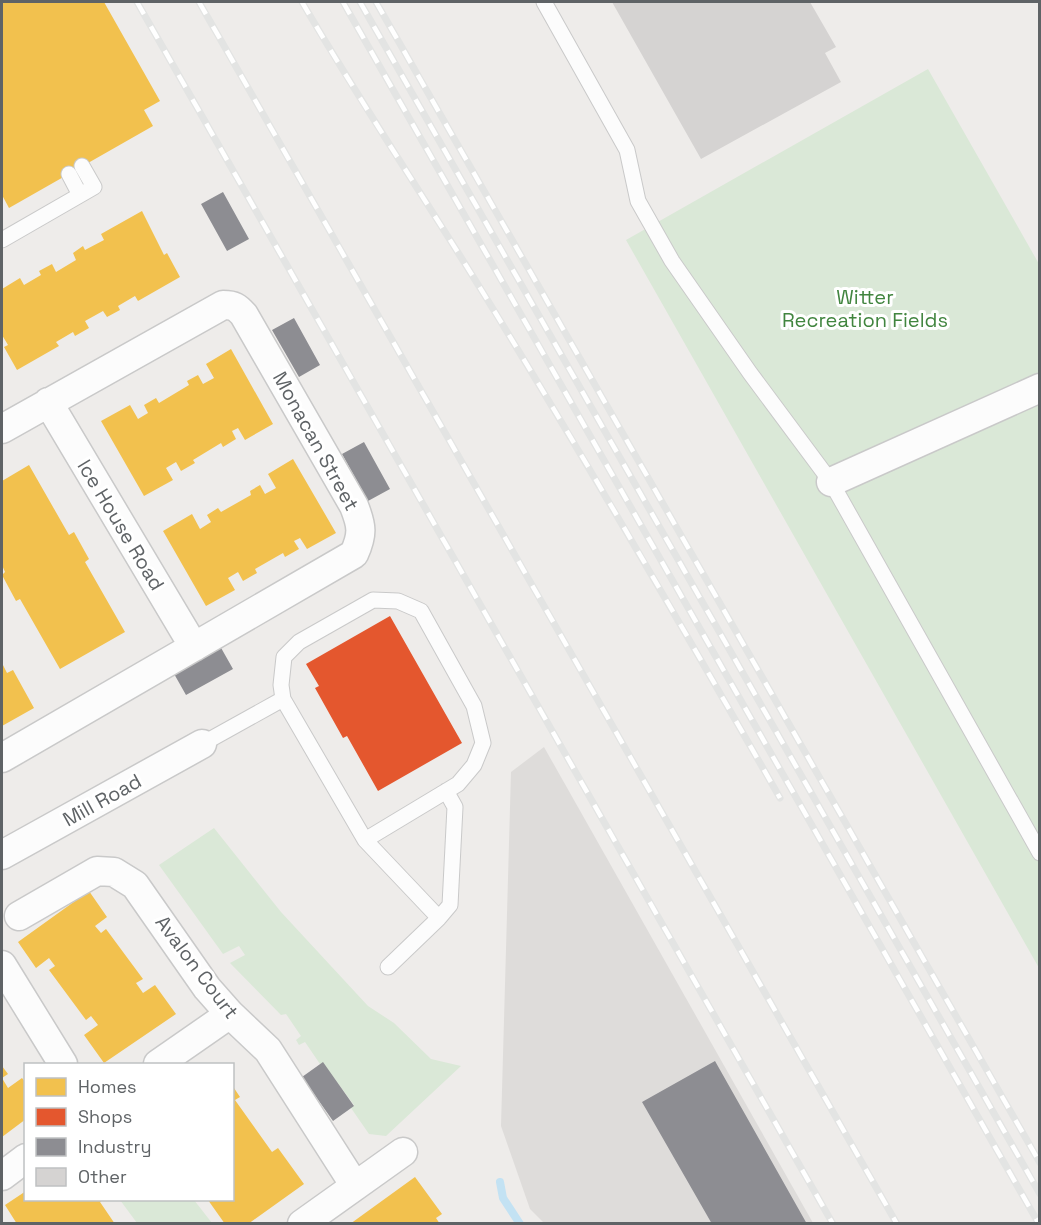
<svg xmlns="http://www.w3.org/2000/svg" width="1041" height="1225" viewBox="0 0 1041 1225" font-family="'Space Grotesk',sans-serif">
<style>
.industrial{fill:#dedcda}
.green{fill:#dae8d7}
.homes{fill:#f2c14e}
.shops{fill:#e4572e}
.industry{fill:#8d8d92}
.lines{fill:none;stroke-linecap:round;stroke-linejoin:round}
.stream{stroke:#c3e2f3;stroke-width:8}
.building{fill:#d5d3d2}
.lane-casing{stroke:#c9c9c9;stroke-width:17}
.street-casing{stroke:#c9c9c9;stroke-width:31}
.lane{stroke:#fcfcfc;stroke-width:15}
.street{stroke:#fcfcfc;stroke-width:28}
.rail-casing{stroke:#e3e4e3;stroke-width:7}
.rail{stroke:#fff;stroke-width:4.5;stroke-dasharray:14;stroke-linecap:butt}
.labels{text-anchor:middle;stroke-width:6;stroke-linejoin:round;paint-order:stroke}
.park-label{font-size:20px;fill:#41853f;stroke:#fff}
.street-label{font-size:20px;fill:#5f6366;stroke:#fff}
</style>
<rect width="100%" height="100%" fill="#eeecea"/>
<path class="industrial" d="M544 747 813 1223H544L530 1209 501 1126 511 772Z"/>
<path class="green" d="M928 69 1039 264V968L626 240Z
M214 828 281 912 368 1006 394 1023 431 1059 461 1066 386 1136 369 1134 351 1108 354 1105 323 1063 320 1064 305 1042 299 1045 296 1040 301 1036 286 1014 281 1015 230 963 245 955 239 946 223 954 159 865Z
M120 1200H194L212 1223H137Z"/>
<path class="homes" d="M2 2H104L160 101 144 110 153 126 9 208 2 195Z
M142 211 164 255 167 253 180 277 138 301 135 296 118 306 120 310 107 317 103 311 85 321 89 328 75 336 73 332 56 342 59 346 17 370 4 347 8 345 2 335V289L20 278 24 285 41 275 39 271 52 264 56 272 76 260 73 253 83 246 85 250 104 240 101 234Z
M231 349 273 424 245 440 238 428 232 431 236 439 223 447 221 443 193 460 195 463 181 471 176 462 166 468 173 480 144 496 101 421 130 405 138 419 148 413 144 405 156 398 159 403 189 385 187 381 198 375 203 384 214 378 206 364Z
M293 459 336 533 307 549 300 538 294 541 299 549 285 557 283 553 255 569 257 573 243 581 238 572 228 578 235 590 206 606 163 531 192 514 200 529 211 522 207 515 218 508 221 512 251 495 250 491 260 485 265 494 276 488 268 474Z
M29 465 69 535 74 532 89 559 85 562 125 632 60 669 20 599 16 601 2 575 5 572 2 565V481Z
M2 663 7 673 13 670 34 708 2 726Z
M89 891 107 917 95 926 101 933 106 929 143 979 136 983 143 993 155 985 176 1014 104 1063 84 1035 98 1025 91 1016 86 1020 49 970 55 966 49 958 36 968 18 942Z
M2 1066 8 1074 2 1078 8 1088 22 1078 26 1083V1119L2 1137Z
M232 1085 240 1097 235 1100 272 1152 278 1148 304 1184 248 1224H225L208 1200H232Z
M415 1177 442 1214 436 1218 440 1224H350Z
M26 1191V1200H103L100 1202 115 1224H17L5 1205Z"/>
<path class="shops" d="M390 616 462 743 378 791 347 736 343 738 315 688 319 686 306 664Z"/>
<path class="industry" d="M223 192 249 239 227 251 201 204Z
M294 318 320 365 299 377 272 330Z
M364 442 390 489 368 501 342 454Z
M220 646 233 669 186 695 173 672Z
M715 1061 807 1224H712L642 1102Z
M323 1062 354 1106 333 1121 302 1077Z"/>
<g class="lines">
<path class="stream" d="M500 1182 503 1198 520 1224"/>
</g>
<path class="building" d="M612 2H810L836 47 825 53 841 82 701 159Z"/>
<g class="lines">
<defs>
<path id="lane" d="M544 2 627 150 638 201 672 261 750 373 831 482 1040 853
M69 174 80 195
M2 240 94 187 82 166
M202 744 283 699
M365 840 458 784 474 765 483 743 474 706 421 611 398 601 373 600 299 642 284 657 281 685 283 699 365 840 439 918
M388 967 439 918 450 905 455 807 446 791"/>
<path id="street" d="M48 402 194 647
M2 429 223 305C234 305 237 307 244 315L354 506C362 526 363 534 354 554L2 758
M831 482 1040 388
M2 855 202 744
M19 916 97 871 114 872 135 885 207 988 230 1014 268 1050 355 1186
M2 965 63 1064
M158 1064 230 1014
M2 1176 26 1158
M302 1224 403 1152"/>
</defs>
<use href="#lane" class="lane-casing"/>
<use href="#street" class="street-casing"/>
<use href="#lane" class="lane"/>
<use href="#street" class="street"/>
<defs>
<path id="rail" d="M137 2 833 1224
M199 2 897 1224
M302 2C359 100 422 194 482 291 585 458 683 628 780 798
M343 2 1039 1224
M360 2 1040 1194
M376 2 1040 1163"/>
</defs>
<use href="#rail" class="rail-casing"/>
<use href="#rail" class="rail"/>
</g>
<g class="labels">
<g class="park-label">
<text x="865" y="304">Witter<tspan x="865" dy="23">Recreation Fields</tspan></text>
</g>
<g class="street-label">
<text transform="translate(316 441) rotate(61)" y="7">Monacan Street</text>
<text transform="translate(121 525) rotate(59)" y="7">Ice House Road</text>
<text transform="translate(102 800) rotate(-29)" y="7">Mill Road</text>
<text transform="translate(197 967) rotate(53)" y="7">Avalon Court</text>
</g>
</g>
<rect width="1041" height="1225" fill="none" stroke="#5f6366" stroke-width="6"/>
<rect x="24" y="1063" width="210" height="138" fill="#ffffff" stroke="#bfc1c2" stroke-width="1.5"/>
<rect x="36" y="1078" width="30" height="18" fill="#f2c14e" stroke="#bfc1c2" stroke-width="1.5"/>
<text x="78" y="1093" font-size="18" fill="#5f6366">Homes</text>
<rect x="36" y="1108" width="30" height="18" fill="#e4572e" stroke="#bfc1c2" stroke-width="1.5"/>
<text x="78" y="1123" font-size="18" fill="#5f6366">Shops</text>
<rect x="36" y="1138" width="30" height="18" fill="#8d8d92" stroke="#bfc1c2" stroke-width="1.5"/>
<text x="78" y="1153" font-size="18" fill="#5f6366">Industry</text>
<rect x="36" y="1168" width="30" height="18" fill="#d5d3d2" stroke="#bfc1c2" stroke-width="1.5"/>
<text x="78" y="1183" font-size="18" fill="#5f6366">Other</text>
</svg>
